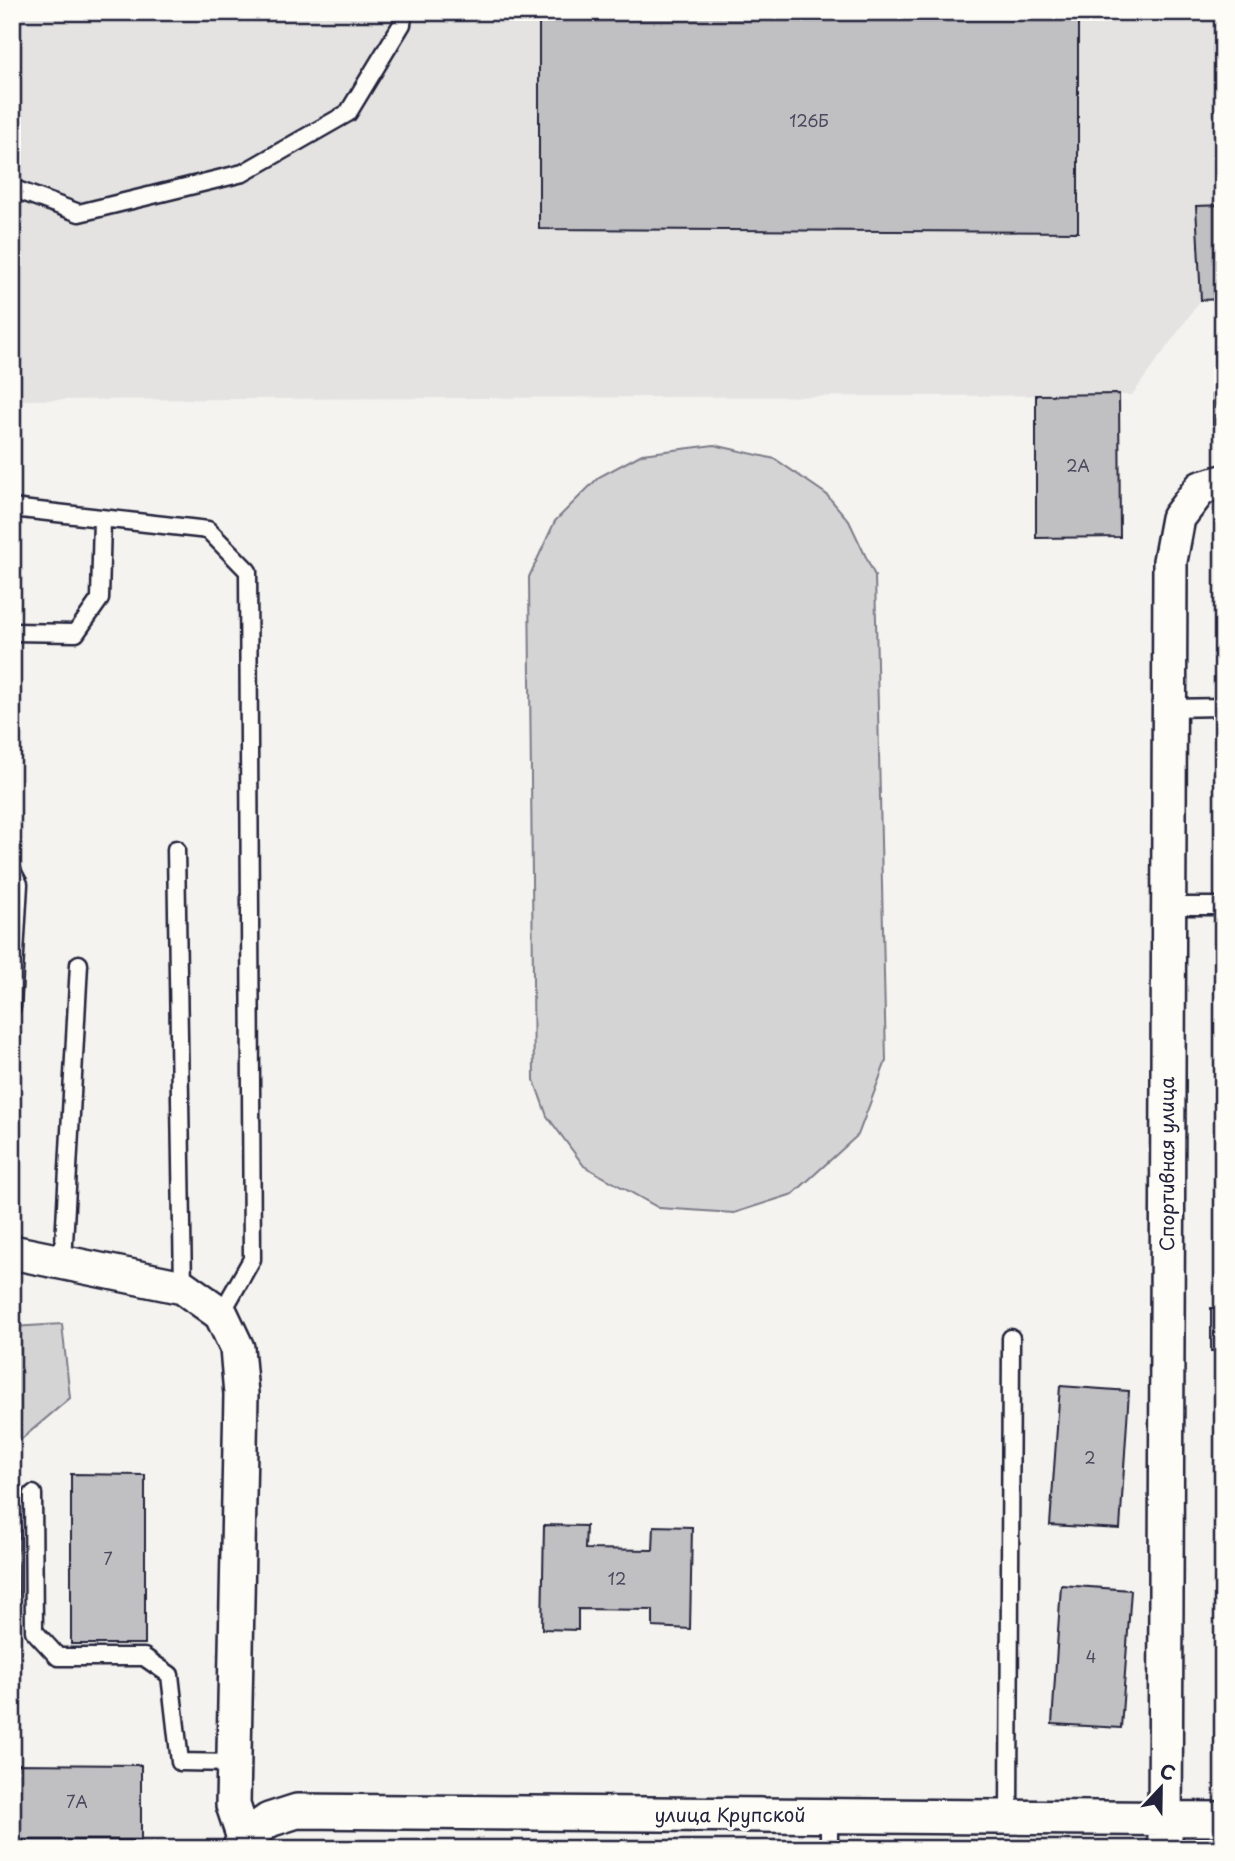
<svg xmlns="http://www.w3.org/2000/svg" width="1235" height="1861" viewBox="0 0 1235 1861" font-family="'Playpen Sans',sans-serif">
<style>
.built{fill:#e4e3e2}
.green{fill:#d5d4d5;stroke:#7c7b88;stroke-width:2}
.building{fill:#c0bfc2;stroke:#22223b;stroke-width:2}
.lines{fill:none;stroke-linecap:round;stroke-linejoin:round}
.service-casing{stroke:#22223b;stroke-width:21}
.minor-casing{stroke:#22223b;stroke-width:38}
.service{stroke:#fdfcf7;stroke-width:16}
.minor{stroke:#fdfcf7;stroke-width:33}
.labels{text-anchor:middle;stroke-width:7;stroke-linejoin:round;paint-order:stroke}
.number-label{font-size:16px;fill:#4a495d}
.street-label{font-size:19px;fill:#22223b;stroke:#fdfcf7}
</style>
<rect width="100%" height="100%" fill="#f4f3ef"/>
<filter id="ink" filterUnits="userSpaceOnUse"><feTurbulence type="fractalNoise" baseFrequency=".0143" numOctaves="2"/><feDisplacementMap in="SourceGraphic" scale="14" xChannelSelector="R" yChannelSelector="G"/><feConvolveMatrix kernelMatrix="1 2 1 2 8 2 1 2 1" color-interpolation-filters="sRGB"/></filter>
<g filter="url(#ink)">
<path class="built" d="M12 12H1223V299L1201 300 1132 395 12 400Z"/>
<path class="green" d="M714 445 775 459 826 494 849 521 875 576 886 1061 858 1135 793 1194 734 1213 659 1208 584 1166 547 1116 534 1080 529 577 555 521 599 477 642 454Z
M62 1324 70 1398 12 1447V1327Z"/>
<path class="building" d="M539 12H1078V232L539 229Z
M1223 205V299L1201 300 1196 206Z
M1213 359H1223V424H1213Z
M1119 394 1120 537 1036 538V395Z
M1211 1308H1223V1351H1211Z
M1060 1386 1129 1391 1120 1529 1050 1525Z
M71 1474 145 1475V1644H71Z
M12 1488H20L18 1697H12Z
M544 1525 586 1526 585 1549 653 1550 654 1526 692 1527 690 1629 653 1627V1610L578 1609V1630L542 1629Z
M1061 1585 1131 1590 1121 1728 1052 1724Z
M12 1764 141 1765V1840H12Z"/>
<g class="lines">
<defs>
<path id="service" d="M12 188 79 213 243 173 348 113 402 24 404 12
M12 508 208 530 248 571 252 1259 221 1314
M12 632 76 633 100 599 102 518
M1169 708 1223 707
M176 849 183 1287
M12 871 19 884 12 1007
M1169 906H1223
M63 1262 79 964
M33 1494 34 1631 58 1657H144L170 1675 180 1762 234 1763
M1009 1818 1011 1338
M829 1849V1815"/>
<path id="minor" d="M12 1252 183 1287 221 1314 237 1348 241 1394 233 1805 244 1838 239 1849
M244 1838 269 1820 297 1811 1223 1819
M1165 1849 1170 561 1178 518 1201 488 1223 482"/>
</defs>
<use href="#service" class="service-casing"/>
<use href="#minor" class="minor-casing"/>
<use href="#service" class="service"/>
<use href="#minor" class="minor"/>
</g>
</g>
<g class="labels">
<g class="number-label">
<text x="809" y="127">126Б</text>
<text x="1078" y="472">2А</text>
<text x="1090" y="1464">2</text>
<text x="108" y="1565">7</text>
<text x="617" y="1585">12</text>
<text x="1091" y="1663">4</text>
<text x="77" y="1808">7А</text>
</g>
<g class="street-label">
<text transform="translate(1167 1164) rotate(-90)" y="7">Спортивная улица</text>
<text x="730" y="1822">улица Крупской</text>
</g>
</g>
<rect width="1235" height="1861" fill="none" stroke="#fdfcf7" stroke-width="42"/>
<rect x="21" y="21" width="1193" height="1819" fill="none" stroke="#22223b" stroke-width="2.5" filter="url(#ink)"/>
<g transform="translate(1161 1788) rotate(22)" stroke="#fdfcf7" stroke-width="5" paint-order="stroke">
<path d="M0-5L12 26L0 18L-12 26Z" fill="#22223b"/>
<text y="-10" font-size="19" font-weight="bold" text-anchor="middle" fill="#22223b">С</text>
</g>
</svg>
